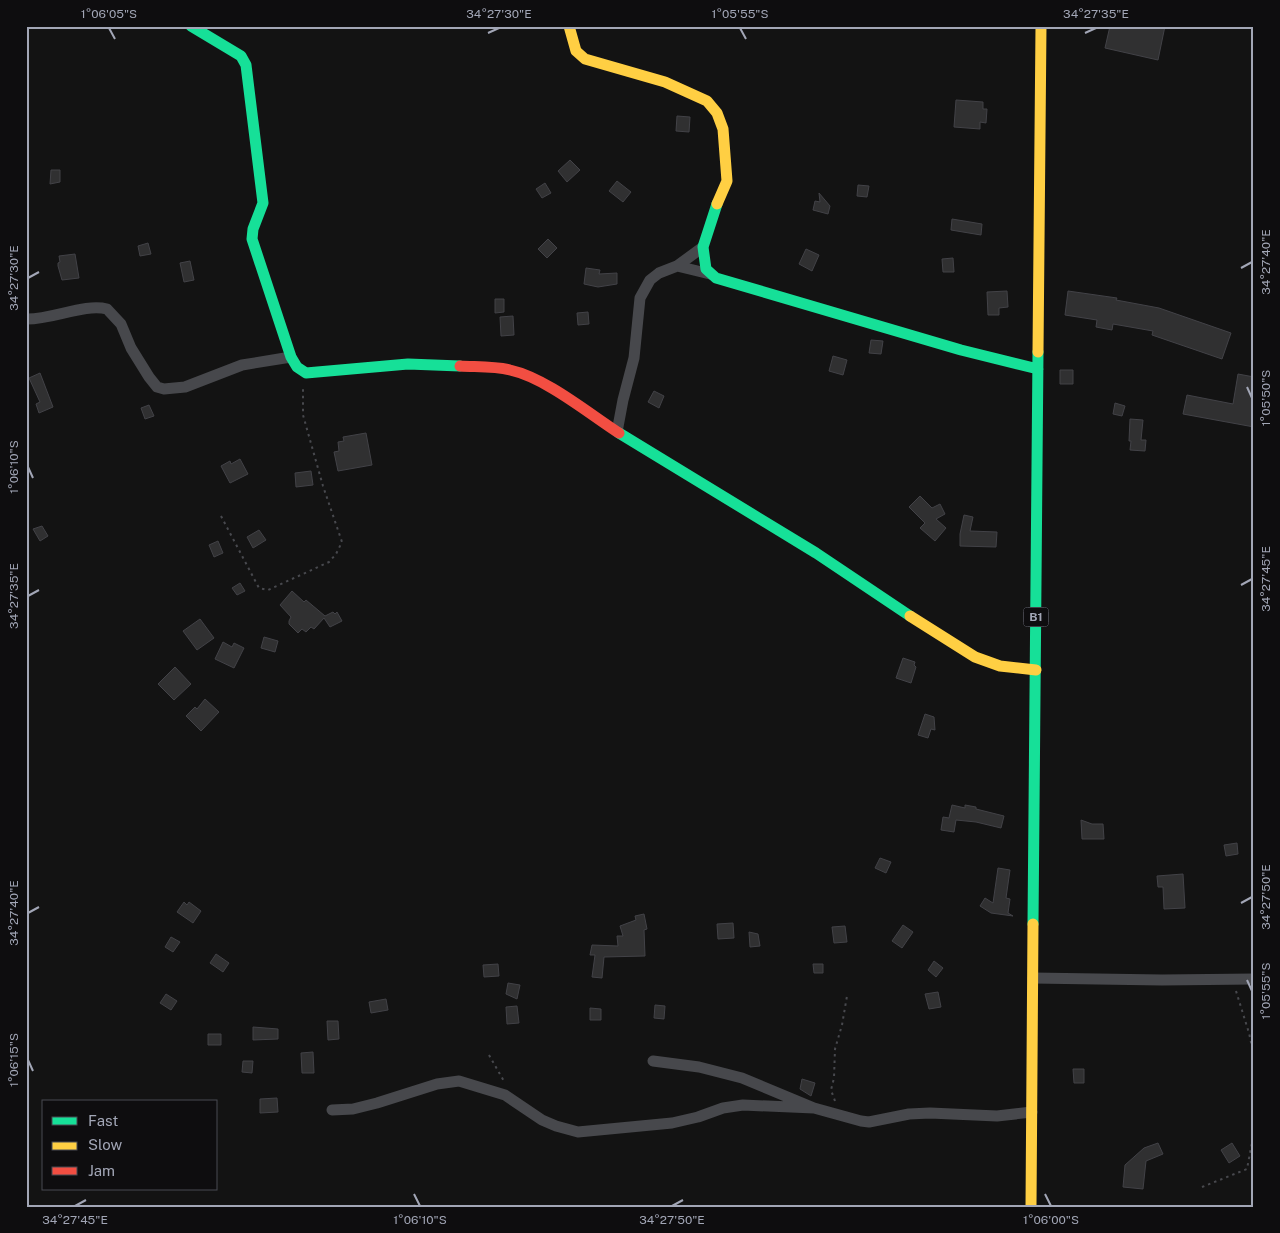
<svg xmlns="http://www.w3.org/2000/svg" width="1280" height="1233" viewBox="0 0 1280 1233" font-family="'Public Sans',sans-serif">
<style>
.building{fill:#303031;stroke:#424247}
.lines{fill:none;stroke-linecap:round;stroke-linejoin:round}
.path{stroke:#48494e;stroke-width:2;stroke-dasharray:2.5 4;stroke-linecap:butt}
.street{stroke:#47484c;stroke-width:11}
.fast{stroke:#16e098;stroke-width:11}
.slow{stroke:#ffcf43;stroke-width:11}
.jam{stroke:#f24e42;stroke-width:11}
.ticks{fill:none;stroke:#a2a6b6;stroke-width:2}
.labels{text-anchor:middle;stroke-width:5;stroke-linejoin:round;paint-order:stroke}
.shield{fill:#0e0d0f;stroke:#767884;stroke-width:1}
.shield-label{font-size:12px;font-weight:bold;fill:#a2a6b6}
.neatline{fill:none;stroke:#a2a6b6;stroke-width:2}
.ticks-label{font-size:12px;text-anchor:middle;fill:#a2a6b6}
</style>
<rect width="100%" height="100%" fill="#131313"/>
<path class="building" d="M1110 26H1165L1158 60 1105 48Z
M956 100 983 102V109H987L986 123 980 122V129L954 127Z
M677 116 690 117 689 132 676 131Z
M570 160 580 170 567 182 558 171Z
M51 170H60V182L50 184Z
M617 181 631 192 623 202 609 191Z
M545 183 551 193 542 198 536 189Z
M858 185 869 186 867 197 857 196Z
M819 193 830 206 828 214 813 210 815 201 820 202Z
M952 219 982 224 981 235 951 230Z
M548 239 557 248 547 258 538 249Z
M148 243 151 254 140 256 138 246Z
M806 249 819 255 812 271 799 264Z
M75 254 79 278 62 280 58 266V263L60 262 59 256Z
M953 258 954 272H943L942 259Z
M190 261 194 280 184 282 180 263Z
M586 268 600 270 599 274 617 273V284L598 287 584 284Z
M1007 291 1008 307 999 308V315H988L987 292Z
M1068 291 1117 298 1116 300 1159 308 1231 333 1222 359 1152 335 1153 331 1113 324 1112 330 1096 327 1097 320 1065 315Z
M495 299H504V312L495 313Z
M588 312 589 324 578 325 577 313Z
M513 316 514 335 501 336 500 317Z
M871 340 883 341 881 354 869 353Z
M833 356 847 360 843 375 829 371Z
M1060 370H1073V384H1060Z
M40 373 53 407 39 413 36 404 40 402 29 378Z
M1238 374 1254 377V427L1183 414 1187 395 1233 404Z
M654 391 664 396 659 408 648 402Z
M1115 403 1125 406 1122 416 1113 414Z
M149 405 154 416 145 419 141 408Z
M1130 419 1143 420 1141 440H1146L1145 451 1130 450 1131 441H1129Z
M366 433 372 465 338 471 334 452 339 451 338 442 344 441 343 437Z
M240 459 248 474 230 483 221 466 230 461 231 464Z
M311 471 313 485 296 487 295 473Z
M920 496 932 508 940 504 945 514 936 519 946 528 935 541 920 528 925 523 909 507Z
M964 515 973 517 970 531 997 532 996 547 960 546V534Z
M42 526 48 536 40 541 33 529Z
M259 530 266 540 253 548 247 537Z
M218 541 223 553 214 557 209 545Z
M240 583 245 591 237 595 232 588Z
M292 591 304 602 306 600 325 616 333 612 335 614 337 612 342 621 330 627 324 618 314 629 311 627 306 632 302 629 298 633 289 624V621L291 617 280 605Z
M200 619 214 638 197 650 183 631Z
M264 637 278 641 275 652 261 648Z
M223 642 232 647 234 643 244 648 234 668 215 659Z
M903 658 915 662 914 665 916 667 911 683 896 678Z
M175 667 191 684 174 700 158 684Z
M205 699 219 712 201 731 186 716 195 707 197 709Z
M925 714 934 717 935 730 931 729 928 738 918 735Z
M952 805 965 808V805L976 807V809L1004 816 1001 828 976 822 956 820 954 832 941 830 943 817 949 818Z
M1081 820 1092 824H1103L1104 839H1082Z
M1237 843 1238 854 1226 856 1224 845Z
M880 858 891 862 886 873 875 868Z
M998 868 1010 870 1006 898 1010 899 1008 913 1013 916 991 913 980 906 985 898 993 903Z
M1183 874 1185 908 1164 909 1163 887H1158L1157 876Z
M184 902 187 905 189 902 201 911 193 923 177 912Z
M644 914 647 929 644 930 645 956 604 957 602 978 592 977 595 955H590L592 945 618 946 617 936H623L620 926 636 920 635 916Z
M733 923 734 938 718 939 717 924Z
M903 925 913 932 902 948 892 941Z
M845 926 847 942 834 943 832 927Z
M749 932 758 934 760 946 750 947Z
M171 937 180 942 173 952 165 947Z
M216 954 229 963 223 972 210 963Z
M934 961 943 968 936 977 928 970Z
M498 964 499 976 484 977 483 965Z
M813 964H823V973H814Z
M508 983 520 985 517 999 506 994Z
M938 992 941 1007 929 1009 925 994Z
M166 994 177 1001 171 1010 160 1003Z
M386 999 388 1010 371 1013 369 1002Z
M655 1005 665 1006 664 1019 654 1018Z
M517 1006 519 1023 507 1024 506 1007Z
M590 1008 601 1009V1020H590Z
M327 1021H338L339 1039 328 1040Z
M253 1027 278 1029V1039L253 1040Z
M208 1034H221V1045H208Z
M313 1052 314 1073H302L301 1053Z
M243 1061H253L252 1073 242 1072Z
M1073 1069H1084V1083H1074Z
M802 1079 815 1083 811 1096 800 1089Z
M277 1098 278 1112 260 1113V1099Z
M1158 1143 1163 1154 1146 1161 1143 1189 1123 1187 1125 1165 1144 1148Z
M1232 1143 1240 1156 1229 1163 1221 1150Z"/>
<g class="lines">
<path class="path" d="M221 516 259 588 268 590 329 562 336 554 342 542 323 486 303 415V387
M1236 991 1249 1033 1254 1056
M489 1055 505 1083
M835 1101 831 1090 834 1078 835 1049 842 1025 847 996
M1202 1187 1247 1169 1254 1132"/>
<path class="street" d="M677 266 710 274
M26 319C51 320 85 303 107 309L121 324 131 348 149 377 157 387 164 389 185 387 242 365 291 357
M617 432 623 400 634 358 640 298 650 280 659 273 677 266 703 247
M1033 978 1162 980 1254 979
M653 1061 699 1067 742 1078 814 1108 861 1121 869 1122 909 1114 930 1113 997 1116 1032 1112
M332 1110 353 1109 377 1103 437 1084 459 1081 505 1095 542 1120 556 1126 578 1132 672 1123 698 1117 723 1108 743 1105 814 1108"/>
<path class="fast" d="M191 26 241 56 246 65 263 203 253 229 252 239 291 357 297 367 306 373 408 364 460 366
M717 204 703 247 706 269 716 278 961 350 1038 369
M619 433 816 553 910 616
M1033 924 1038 352"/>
<path class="slow" d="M569 26 576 51 585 59 665 82 707 101 717 113 723 129 727 181 717 204
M1038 352 1041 26
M910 616 975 657 1000 666 1036 670
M1031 1207 1033 924"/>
<path class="jam" d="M460 366C477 367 494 366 510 370 546 378 588 413 619 433"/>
</g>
<path class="ticks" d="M109 28 115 39M740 28 746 39M488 33 499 28M1085 33 1096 28M1241 268 1252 262M28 278 39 272M1247 387 1252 398M28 467 33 478M1241 585 1252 579M28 596 39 590M1241 903 1252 897M28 913 39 907M1247 980 1252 991M28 1060 33 1071M414 1194 420 1206M1045 1194 1051 1206M75 1206 86 1200M672 1206 683 1200"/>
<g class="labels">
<rect class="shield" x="1023.5" y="607.5" width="25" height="19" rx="4"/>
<g class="shield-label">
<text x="1036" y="621">B1</text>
</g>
</g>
<rect width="1280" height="1233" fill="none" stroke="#0e0d0f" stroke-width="55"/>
<rect x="42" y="1100" width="175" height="90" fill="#0e0d0f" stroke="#494a52"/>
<rect x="52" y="1117" width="25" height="8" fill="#16e098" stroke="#494a52"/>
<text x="88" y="1126" font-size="15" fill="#a2a6b6">Fast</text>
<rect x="52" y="1142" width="25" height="8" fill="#ffcf43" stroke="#494a52"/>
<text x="88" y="1150" font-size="15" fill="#a2a6b6">Slow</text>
<rect x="52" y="1167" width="25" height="8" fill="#f24e42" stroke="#494a52"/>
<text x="88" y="1176" font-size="15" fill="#a2a6b6">Jam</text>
<rect x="28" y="28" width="1224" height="1178" class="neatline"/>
<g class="ticks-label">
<text x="109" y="18">1°06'05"S</text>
<text x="499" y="18">34°27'30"E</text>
<text x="740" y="18">1°05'55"S</text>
<text x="1096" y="18">34°27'35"E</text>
<text transform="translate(1266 262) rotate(-90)" y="4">34°27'40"E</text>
<text transform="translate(14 278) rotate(-90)" y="4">34°27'30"E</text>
<text transform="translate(1266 398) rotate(-90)" y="4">1°05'50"S</text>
<text transform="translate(14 467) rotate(-90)" y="4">1°06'10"S</text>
<text transform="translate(1266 579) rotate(-90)" y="4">34°27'45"E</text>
<text transform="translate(14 596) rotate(-90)" y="4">34°27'35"E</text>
<text transform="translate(1266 897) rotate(-90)" y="4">34°27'50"E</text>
<text transform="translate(14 913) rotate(-90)" y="4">34°27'40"E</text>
<text transform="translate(1266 991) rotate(-90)" y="4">1°05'55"S</text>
<text transform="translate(14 1060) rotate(-90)" y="4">1°06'15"S</text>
<text x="75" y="1224">34°27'45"E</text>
<text x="420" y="1224">1°06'10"S</text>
<text x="672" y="1224">34°27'50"E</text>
<text x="1051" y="1224">1°06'00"S</text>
</g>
</svg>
